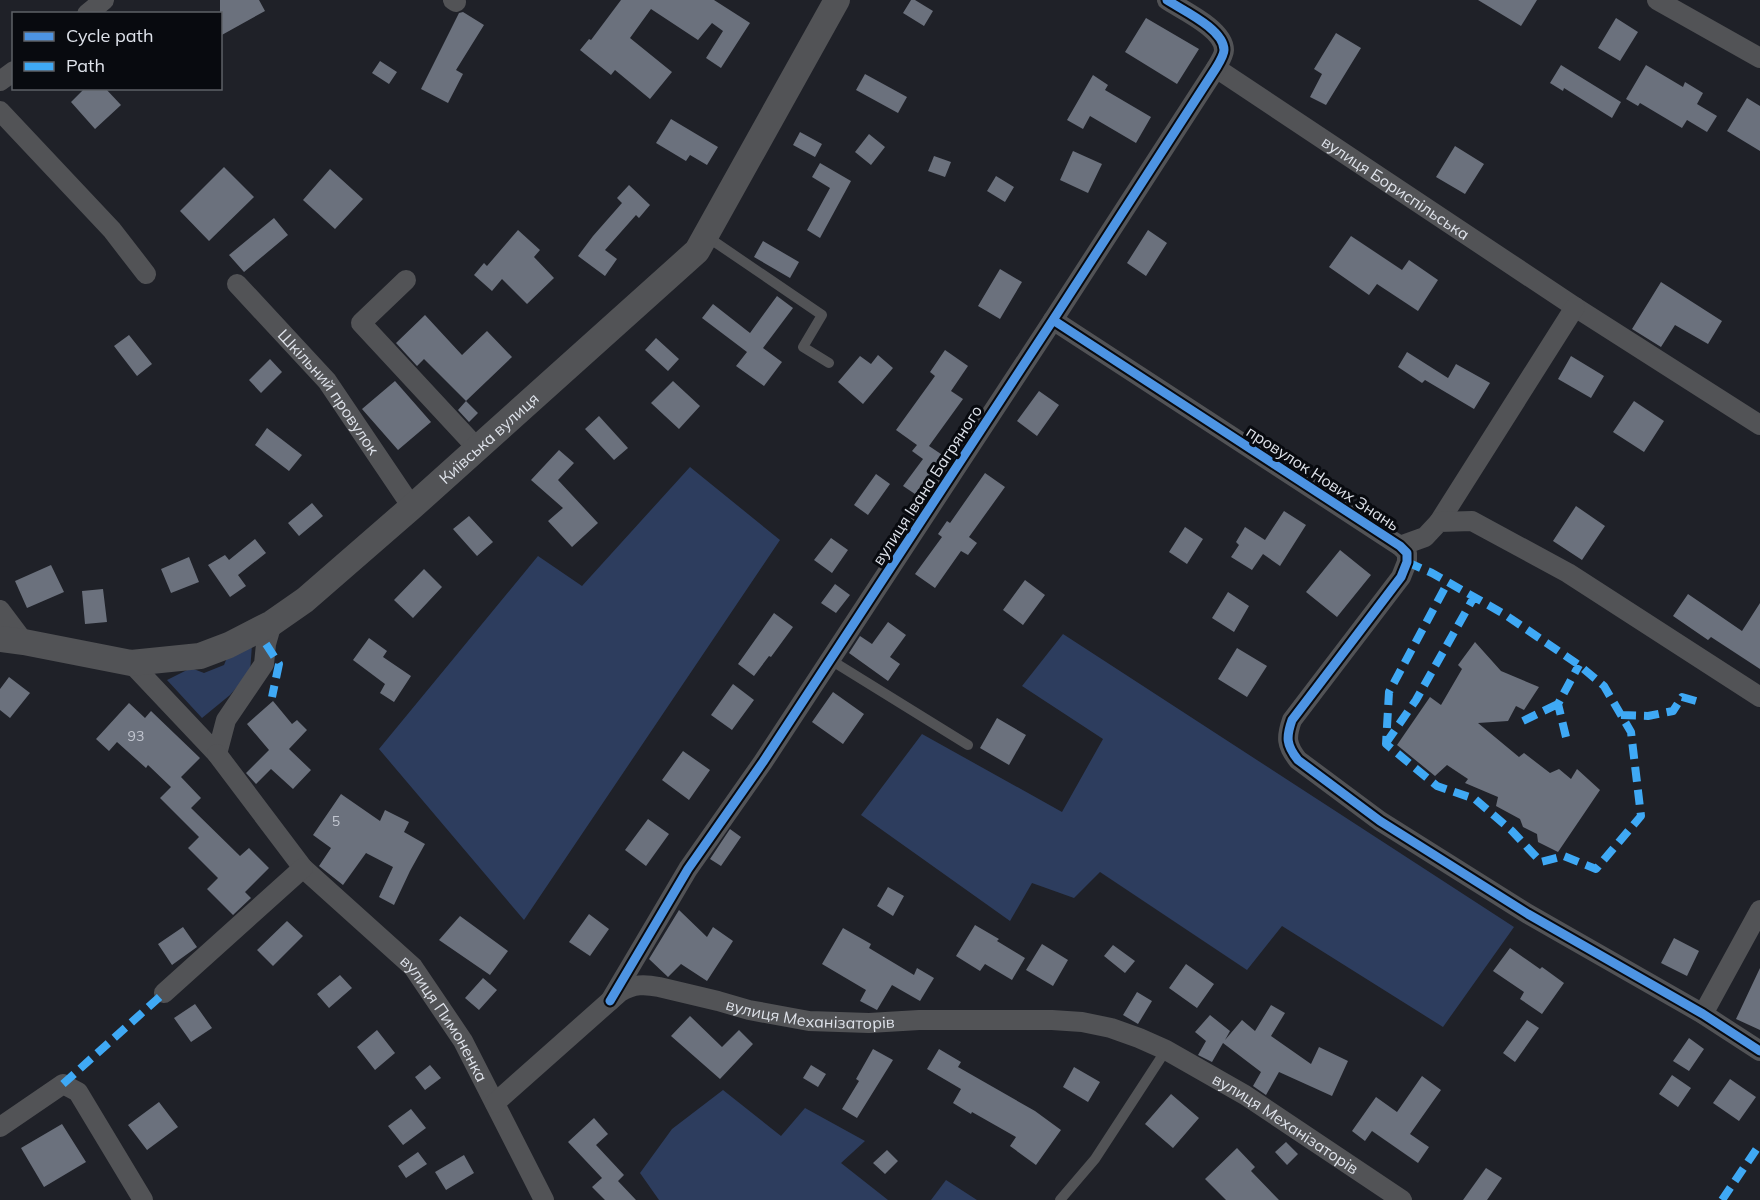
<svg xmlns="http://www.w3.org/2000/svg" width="1760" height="1200" viewBox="0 0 1760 1200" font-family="Mulish,sans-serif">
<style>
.green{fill:#2d3d5e}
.building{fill:#6b717d}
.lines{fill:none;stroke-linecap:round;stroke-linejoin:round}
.service{stroke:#525356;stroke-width:10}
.minor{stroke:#525356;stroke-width:20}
.tertiary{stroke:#525356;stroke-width:26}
.quiet{stroke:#3fa9f5;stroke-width:8;stroke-dasharray:15 8;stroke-linecap:butt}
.cycleway-casing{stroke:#080a0f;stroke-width:13}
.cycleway{stroke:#4d94e3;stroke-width:9}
.labels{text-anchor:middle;stroke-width:6;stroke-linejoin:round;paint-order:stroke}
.number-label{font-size:14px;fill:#c2c6d0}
.street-label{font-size:16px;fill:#dfe3eb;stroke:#080a0f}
</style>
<rect width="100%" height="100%" fill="#1f2128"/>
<path class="green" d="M690 467 780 540 524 920 379 749 538 556 582 586Z
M1063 634 1514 927 1443 1027 1282 926 1247 970 1100 872 1074 898 1032 883 1010 921 861 815 922 734 1062 812 1103 739 1022 686Z
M252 645 250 672 230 695 202 718 167 680 191 668 204 673 224 665 229 653Z
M723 1090 781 1136 805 1108 865 1141 841 1163 888 1200H659L640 1173 672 1129Z
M946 1180 977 1200H931Z"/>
<path class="building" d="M220 0H259L265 11 220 36Z
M621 0H714L750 23 721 68 706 58 723 31 712 23 698 40 651 9 630 38 672 72 650 99 615 70 611 75 580 50 589 39 591 40Z
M911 0H915L933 11 924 26 903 13Z
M1478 0H1537L1521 26Z
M463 12 484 25 456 70 463 74 448 103 421 89 459 13Z
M1146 18 1199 49 1177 84 1125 52Z
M1616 18 1638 32 1620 61 1598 48Z
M1336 33 1361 48 1326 105 1310 97 1322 74 1314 69Z
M380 61 397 72 389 84 372 73Z
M1561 65 1621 102 1612 118 1564 88 1563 91 1550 83Z
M1646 65 1683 87 1685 82 1703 93 1697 104 1717 116 1707 132 1687 120 1682 128 1640 103 1638 106 1626 99Z
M865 74 907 97 898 113 856 90Z
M1093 75 1108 85 1105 90 1151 117 1136 143 1090 116 1083 129 1067 120Z
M85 88H105L121 105 95 129 71 102Z
M1747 98 1760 106V151L1727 131Z
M671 119 718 147 707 165 690 155 686 161 656 143Z
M800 132 822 144 815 157 793 145Z
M869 134 885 147 871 165 855 152Z
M1455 146 1484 164 1465 194 1436 177Z
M1073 151 1102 164 1088 193 1060 180Z
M934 156 951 162 945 177 928 171Z
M820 163 851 181 820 238 807 230 830 188 812 177Z
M224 167 254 197 209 241 180 211Z
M330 169 363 199 335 229 303 200Z
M996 176 1014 187 1005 202 987 191Z
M629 185 650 205 639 218 636 215 605 250 617 259 605 276 578 256 593 236 622 203 617 198Z
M274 218 288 235 244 272 229 255Z
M518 230 540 250 534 257 554 278 527 304 502 279 492 291 474 275 484 263 487 266Z
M1148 230 1167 243 1146 276 1127 263Z
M1351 236 1402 270 1409 260 1438 280 1418 311 1377 284 1369 295 1329 267Z
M763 241 799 262 790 278 754 257Z
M1000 269 1022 282 1000 319 978 306Z
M1661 282 1722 321 1708 344 1675 325 1661 347 1632 329Z
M777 296 793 308 763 348 782 362 764 386 736 366 747 352 702 318 713 304 750 333Z
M425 315 462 355 487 331 512 357 466 401 424 359 417 366 396 343Z
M129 335 152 364 137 376 114 346Z
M656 338 679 359 668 371 645 350Z
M945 350 968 366 951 391 963 399 929 446 944 456 915 494 903 486 923 459 912 451 917 445 896 430 935 376 930 372Z
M1407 352 1448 378 1456 364 1490 383 1474 409 1425 380 1422 383 1398 367Z
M878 355 893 368 863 404 838 382 860 356 871 364Z
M1571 356 1604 376 1591 398 1558 379Z
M270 359 282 372 261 393 249 380Z
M395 381 431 422 398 450 362 409Z
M673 381 700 406 679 429 651 403Z
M1039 391 1059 405 1037 436 1017 421Z
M466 401 478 413 469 422 458 410Z
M1634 401 1664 421 1644 452 1613 432Z
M599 416 628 448 614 460 585 429Z
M267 428 302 455 289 471 255 445Z
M559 450 574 463 558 480 598 523 572 547 548 521 563 508 531 480Z
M985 473 1005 487 969 537 977 543 968 555 961 551 935 588 915 574 942 537 938 534 947 521 950 523Z
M876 474 890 484 868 515 854 505Z
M312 503 323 516 299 536 288 523Z
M1576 506 1605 526 1582 560 1553 541Z
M1284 511 1306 525 1280 566 1263 554 1252 570 1231 557 1239 545 1236 542 1245 527 1265 540Z
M469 516 493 542 477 556 453 529Z
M1185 527 1203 539 1187 564 1169 552Z
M831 538 848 550 832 573 814 560Z
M255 539 266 553 238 575 246 586 230 597 208 565 225 555 229 560Z
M1340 550 1371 575 1337 617 1306 592Z
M189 557 199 582 171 593 161 569Z
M51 565 64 592 27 608 15 581Z
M424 569 442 587 413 618 394 600Z
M1025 580 1045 595 1023 625 1003 610Z
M835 584 850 595 836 613 821 603Z
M103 589 107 622 85 624 82 591Z
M1228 592 1249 606 1234 632 1212 618Z
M1688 594 1742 631 1760 603V669L1711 637 1708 640 1673 616Z
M774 613 793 627 771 657 769 656 754 676 738 664Z
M888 622 906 635 890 657 900 664 888 681 849 653 860 636 872 644Z
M369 638 387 651 383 657 411 676 394 702 380 693 385 684 353 660Z
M1475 642 1501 671 1539 687 1524 710 1516 706 1508 721 1478 723 1519 757 1524 753 1550 773 1559 769 1571 779 1577 769 1600 790 1558 852 1538 842 1537 834 1523 827 1520 819 1496 806 1498 797 1465 783 1468 779 1447 765 1435 776 1397 745 1430 697 1441 705 1462 669 1458 665Z
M1237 648 1267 666 1247 697 1218 679Z
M9 677 30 693 10 718 0 710V689Z
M733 684 754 700 732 730 711 715Z
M833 692 864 714 843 744 812 722Z
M273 701 292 724 297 720 307 730 289 749 311 770 293 789 271 769 256 784 246 773 269 750 247 724Z
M129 703 145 718 151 711 200 758 181 777 201 798 191 808 240 856 249 848 269 868 245 892 251 898 233 915 207 889 218 878 188 848 199 837 160 798 171 787 148 765 146 768 117 742 109 751 96 739Z
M997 718 1026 735 1009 765 980 748Z
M683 751 710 770 689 800 662 780Z
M341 794 380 821 385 810 409 822 404 832 425 844 410 871 394 905 379 897 393 867 366 853 343 885 319 866 331 848 313 835Z
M648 819 669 834 646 866 625 850Z
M730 829 741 837 721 866 710 859Z
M888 887 904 896 893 916 877 906Z
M679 910 707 937 713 927 733 941 707 981 681 964 668 977 649 959Z
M589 914 609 929 590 956 569 942Z
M460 916 508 951 490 975 439 940Z
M287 921 303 936 273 966 257 950Z
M975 925 999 939 997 941 1025 958 1012 980 985 964 980 971 956 956Z
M183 927 197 947 172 965 158 944Z
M843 928 871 944 869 948 914 975 917 968 934 978 920 1001 892 985 877 1010 860 1001 866 990 822 964Z
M1674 938 1699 951 1687 976 1661 963Z
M1042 944 1068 960 1053 986 1026 970Z
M1113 945 1135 961 1125 973 1104 956Z
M1510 948 1540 969 1542 967 1564 983 1542 1014 1520 999 1524 992 1493 971Z
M1186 964 1214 984 1197 1008 1169 988Z
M1760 968V1030L1736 1019Z
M340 975 352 988 329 1008 317 994Z
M483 978 497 990 479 1010 465 998Z
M1137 992 1152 1001 1138 1024 1123 1015Z
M195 1004 212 1028 191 1042 174 1018Z
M1271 1005 1285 1013 1271 1036 1311 1064 1319 1047 1348 1061 1332 1096 1279 1072 1266 1095 1253 1086 1261 1072 1223 1043 1212 1062 1198 1055 1206 1041 1195 1032 1210 1015 1230 1031 1225 1040 1242 1020 1255 1031Z
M690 1016 722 1047 739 1030 753 1044 720 1079 671 1036Z
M1527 1020 1539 1028 1515 1062 1503 1053Z
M377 1030 395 1053 375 1070 357 1047Z
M1689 1038 1704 1049 1689 1071 1673 1061Z
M873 1049 893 1060 857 1118 842 1109 859 1081 856 1079Z
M939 1049 961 1062 958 1067 1035 1111 1061 1130 1036 1165 1010 1146 1016 1137 972 1112 971 1114 953 1103 961 1089 927 1069Z
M430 1065 441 1078 425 1090 415 1077Z
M811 1065 826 1074 818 1087 803 1078Z
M1074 1067 1100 1082 1088 1102 1063 1087Z
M1672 1075 1691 1088 1678 1107 1659 1094Z
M1422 1076 1441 1090 1410 1134 1429 1147 1418 1163 1372 1131 1365 1141 1352 1131 1376 1097 1397 1112Z
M1730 1079 1756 1097 1739 1121 1713 1103Z
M1171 1094 1199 1118 1173 1148 1145 1124Z
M159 1102 178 1127 147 1150 128 1125Z
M411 1109 426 1128 403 1145 388 1126Z
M594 1118 608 1134 596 1145 624 1175 618 1181 636 1200H605L592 1187 602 1178 568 1142Z
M62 1124 86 1162 44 1187 21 1148Z
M1286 1142 1298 1154 1287 1165 1275 1152Z
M1237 1148 1255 1167 1251 1171 1279 1200H1226L1205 1179Z
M887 1150 898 1161 885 1174 873 1163Z
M418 1152 427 1164 406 1178 398 1166Z
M464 1155 474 1173 446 1190 435 1172Z
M1486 1168 1502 1178 1487 1200H1463Z"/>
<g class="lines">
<path class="service" d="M706 236 822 315 803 347 829 363
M829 659 968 745
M1060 1200 1095 1159 1166 1050"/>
<g class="minor">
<path d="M453 0 456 2"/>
<path d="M1657 0 1760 58"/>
<path d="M87 14 104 0"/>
<path id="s1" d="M1216 68 1575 307 1760 425"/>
<path d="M0 81 14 71"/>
<path d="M0 111 112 230 146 274"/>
<path d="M406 280 361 323 477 448"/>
<path id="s2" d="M237 284 327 381 412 507"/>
<path d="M1053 320 1400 546 1407 553V562L1401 577 1292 720C1286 737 1286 745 1298 760L1380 821 1528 914 1703 1014 1760 1051"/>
<path d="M1439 522 1575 307"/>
<path d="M1400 546 1425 537 1439 522 1472 521 1568 573 1760 697"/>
<path d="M0 610 24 642"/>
<path d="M131 663 217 754 226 720 264 664 266 644 272 623"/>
<path id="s3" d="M217 754 303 868 413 967 463 1041 544 1200"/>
<path d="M164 993 303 868"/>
<path d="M610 1001 688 869 763 762 1053 320 1216 68C1219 63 1224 55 1224 50 1224 29 1182 10 1167 0"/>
<path d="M1703 1014 1760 910"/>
<path id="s4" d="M495 1103 620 992C634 984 644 984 659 987L718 1001 749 1010 809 1021 869 1023 919 1020H1052L1082 1022 1111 1028 1139 1038 1166 1050 1245 1095 1402 1200"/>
<path d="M0 1127 63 1084 78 1092 143 1200"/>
</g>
<path class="tertiary" id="s5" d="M0 639 24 642 131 663 200 656 229 645 272 623 305 600 412 507 697 251 837 0"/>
<path class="quiet" d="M1407 562 1432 573 1504 614 1579 665 1604 686 1631 732 1641 816 1596 869 1564 856 1541 862 1512 831 1475 799 1437 786 1386 744 1389 692 1448 582
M266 644 279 664 272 697
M1621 715 1648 716 1673 711 1682 697 1696 701
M1523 721 1558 704
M1566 737 1558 704 1579 665
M1386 743 1416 700 1474 597
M63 1084 164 993
M1722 1200 1760 1144"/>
<defs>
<path id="cycleway" d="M1053 320 1400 546 1407 553V562L1401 577 1292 720C1286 737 1286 745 1298 760L1380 821 1528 914 1703 1014 1760 1051
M610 1001 688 869 763 762 1053 320 1216 68C1219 63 1224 55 1224 50 1224 29 1182 10 1167 0"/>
</defs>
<use href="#cycleway" class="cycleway-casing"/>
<use href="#cycleway" class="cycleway"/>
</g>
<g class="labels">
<g class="number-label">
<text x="136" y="741">93</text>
<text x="336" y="826">5</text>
</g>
<g class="street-label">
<text dy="6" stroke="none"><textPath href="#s1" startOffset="216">вулиця Бориспільська</textPath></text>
<text dy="6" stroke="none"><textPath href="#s2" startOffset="142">Шкільний провулок</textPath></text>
<text dy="6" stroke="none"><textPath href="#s5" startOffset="567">Київська вулиця</textPath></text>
<text transform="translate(1323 478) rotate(33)" y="6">провулок Нових Знань</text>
<text transform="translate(927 485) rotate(-57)" y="6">вулиця Івана Багряного</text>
<text dy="6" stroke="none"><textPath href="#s4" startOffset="362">вулиця Механізаторів</textPath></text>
<text dy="6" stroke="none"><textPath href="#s3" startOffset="351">вулиця Пимоненка</textPath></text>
<text dy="6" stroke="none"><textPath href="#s4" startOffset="864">вулиця Механізаторів</textPath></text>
</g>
</g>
<rect x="12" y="12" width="210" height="78" fill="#080a0f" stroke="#5e6167" stroke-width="1.5"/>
<rect x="24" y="32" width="30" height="9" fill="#4d94e3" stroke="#5e6167" stroke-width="1.5"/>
<text x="66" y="42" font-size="18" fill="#dfe3eb">Cycle path</text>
<rect x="24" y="62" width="30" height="9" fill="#3fa9f5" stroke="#5e6167" stroke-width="1.5"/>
<text x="66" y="72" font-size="18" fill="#dfe3eb">Path</text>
</svg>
